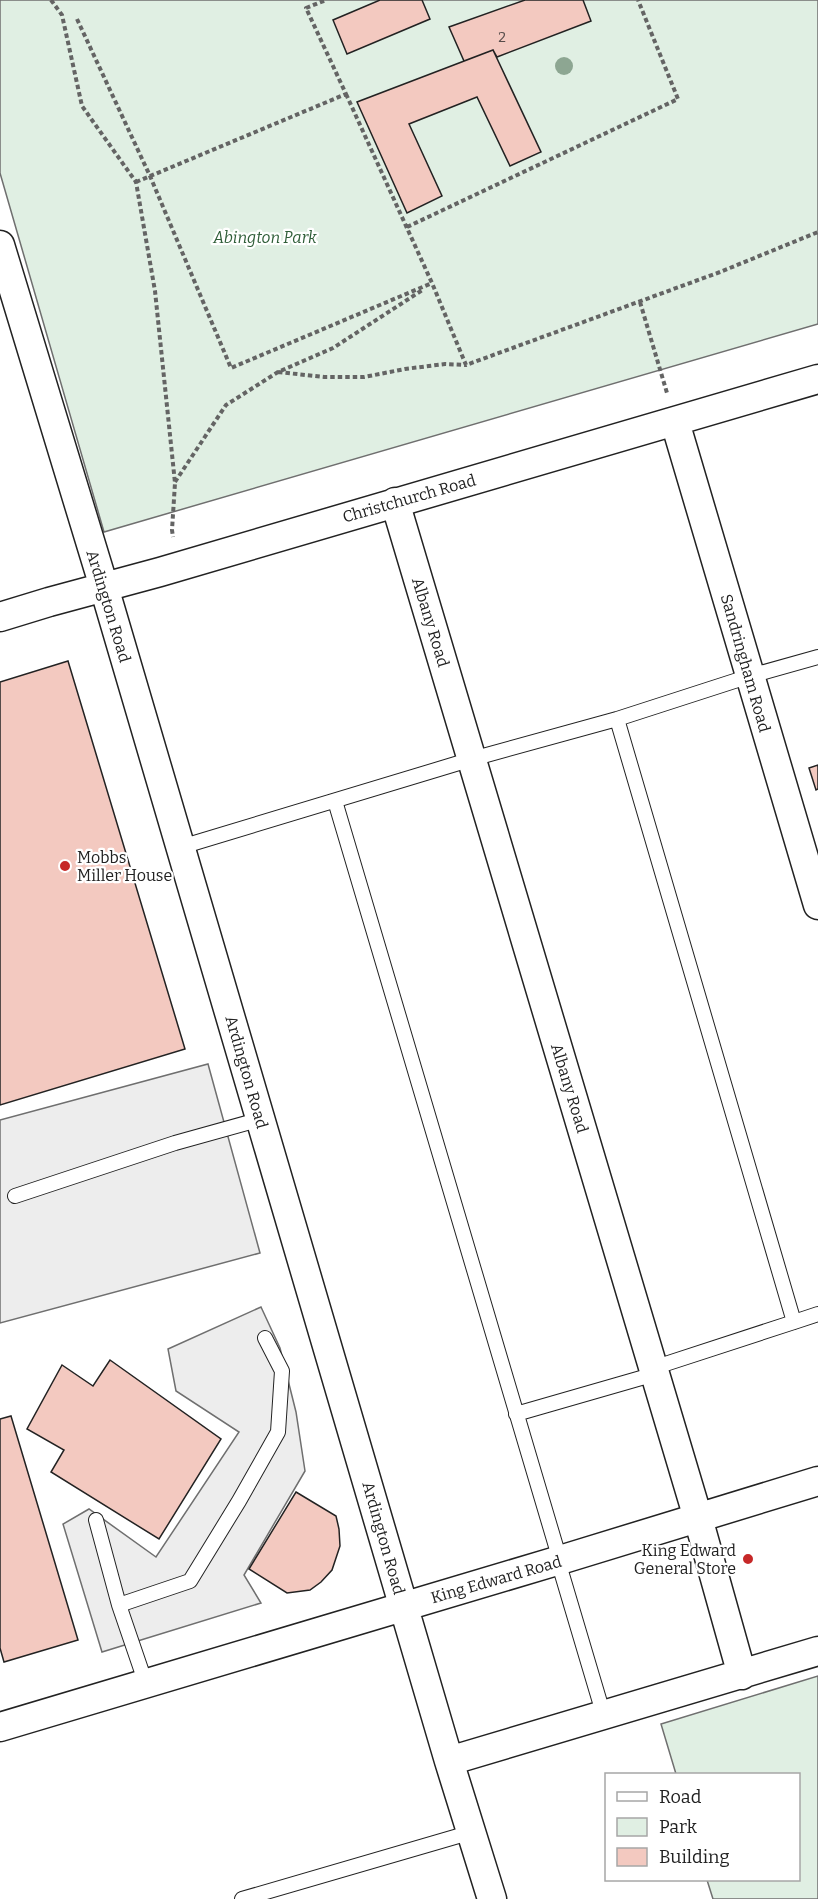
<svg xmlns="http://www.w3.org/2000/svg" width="818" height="1899" viewBox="0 0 818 1899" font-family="Bitter,serif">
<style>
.green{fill:#e0efe3;stroke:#6f6f6f;stroke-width:1.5}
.parking{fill:#ededed;stroke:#6f6f6f;stroke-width:1.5}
.building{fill:#f3c9c0;stroke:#222;stroke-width:1.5}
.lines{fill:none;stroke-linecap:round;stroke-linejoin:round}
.service-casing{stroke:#222;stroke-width:16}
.minor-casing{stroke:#222;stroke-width:31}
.path{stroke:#646464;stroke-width:4;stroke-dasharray:4.5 3;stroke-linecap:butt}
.service{stroke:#fff;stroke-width:14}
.minor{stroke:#fff;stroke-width:28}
.tree{fill:#8da692}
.poi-dot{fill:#c62828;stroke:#fff;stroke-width:2}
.labels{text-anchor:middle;stroke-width:4.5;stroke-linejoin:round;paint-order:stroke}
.number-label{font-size:14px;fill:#564c4a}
.park-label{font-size:16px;font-style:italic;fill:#2f5e38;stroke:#fff}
.street-label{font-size:16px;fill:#222;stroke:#fff}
.poi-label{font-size:16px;fill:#222;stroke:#fff;text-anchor:start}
</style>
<rect width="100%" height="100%" fill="#fff"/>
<path class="green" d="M0 0H818V324L104 532 0 173Z
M818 1676V1899H713L707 1880H798V1774H676L661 1724Z"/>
<path class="parking" d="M208 1064 260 1253 0 1323V1120Z
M261 1307 280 1348 296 1412 305 1471 244 1575 261 1603 102 1652 63 1524 89 1509 156 1557 239 1432 176 1391 168 1349Z"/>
<path class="building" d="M380 0H422L430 19 347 54 333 20Z
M525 0H583L591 21 497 57 493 50 464 61 449 27Z
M493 50 541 152 510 166 477 97 409 124 442 196 407 213 357 102Z
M68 661 185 1049 0 1105V682Z
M818 765V789L816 790 809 768Z
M110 1360 221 1439 159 1539 51 1472 64 1450 27 1429 62 1365 93 1386Z
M11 1416 78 1640 4 1662 0 1648V1419Z
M296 1492 336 1516 339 1529 340 1546 332 1570 321 1582 310 1590 287 1593 249 1569Z"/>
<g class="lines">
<defs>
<path id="service" d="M617 719 750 676 818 657
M335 801 560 1560
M181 847 472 759 617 719 794 1322 818 1314
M15 1196 175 1143 261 1119
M653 1368 794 1322
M516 1414 655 1374
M96 1520 119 1605 146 1684
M558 1561 604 1716
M119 1605 190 1581 239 1501 278 1432 282 1371 265 1338
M242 1899 472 1832"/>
<path id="minor" d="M0 245 104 587 449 1761 492 1899
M675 422 818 905
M395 502 698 1518 742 1675
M0 617 49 602 160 572 818 379
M0 1727 560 1560 818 1481
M449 1761 818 1651"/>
</defs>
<use href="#service" class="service-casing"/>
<use href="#minor" class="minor-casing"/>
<path class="path" d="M51 0 62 15 82 106 136 182 155 291 175 483 172 530 173 537
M77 19 150 176 231 368 432 283
M346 94 432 283 466 365 720 272 818 232
M136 182 346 94 306 8 326 0
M407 227 678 99 638 0
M640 302 667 393
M278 372 324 377H364L405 369 445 364 466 365
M175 482 226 405 278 372 333 348 424 289"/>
<use href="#service" class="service"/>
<use href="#minor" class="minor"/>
</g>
<circle class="tree" cx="564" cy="66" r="9"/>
<g class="poi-dot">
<circle cx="65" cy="866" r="6"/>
<circle cx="748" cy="1559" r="6"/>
</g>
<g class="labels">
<g class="number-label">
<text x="502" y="42">2</text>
</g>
<g class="park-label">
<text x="265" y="243">Abington Park</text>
</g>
<g class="street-label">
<text transform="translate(409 498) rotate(-16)" y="6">Christchurch Road</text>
<text transform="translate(109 606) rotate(73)" y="6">Ardington Road</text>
<text transform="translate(431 622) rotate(73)" y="6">Albany Road</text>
<text transform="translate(746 663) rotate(74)" y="6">Sandringham Road</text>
<text transform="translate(247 1072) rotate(74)" y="6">Ardington Road</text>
<text transform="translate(570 1088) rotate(73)" y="6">Albany Road</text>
<text transform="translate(384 1538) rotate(74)" y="6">Ardington Road</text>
<text transform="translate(496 1579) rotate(-16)" y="6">King Edward Road</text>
</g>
<g class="poi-label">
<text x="77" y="863">Mobbs<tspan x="77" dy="18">Miller House</tspan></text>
<text x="736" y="1556" text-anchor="end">King Edward<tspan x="736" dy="18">General Store</tspan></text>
</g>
</g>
<rect x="605" y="1773" width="195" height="108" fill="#ffffff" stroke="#a7a7a7" stroke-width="1.5"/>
<rect x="617" y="1792" width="30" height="9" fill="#ffffff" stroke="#a7a7a7" stroke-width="1.5"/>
<text x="659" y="1803" font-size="18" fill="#222222">Road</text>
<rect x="617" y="1818" width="30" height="18" fill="#e0efe3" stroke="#a7a7a7" stroke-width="1.5"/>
<text x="659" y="1833" font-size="18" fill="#222222">Park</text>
<rect x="617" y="1848" width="30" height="18" fill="#f3c9c0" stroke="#a7a7a7" stroke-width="1.5"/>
<text x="659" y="1863" font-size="18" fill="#222222">Building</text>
</svg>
